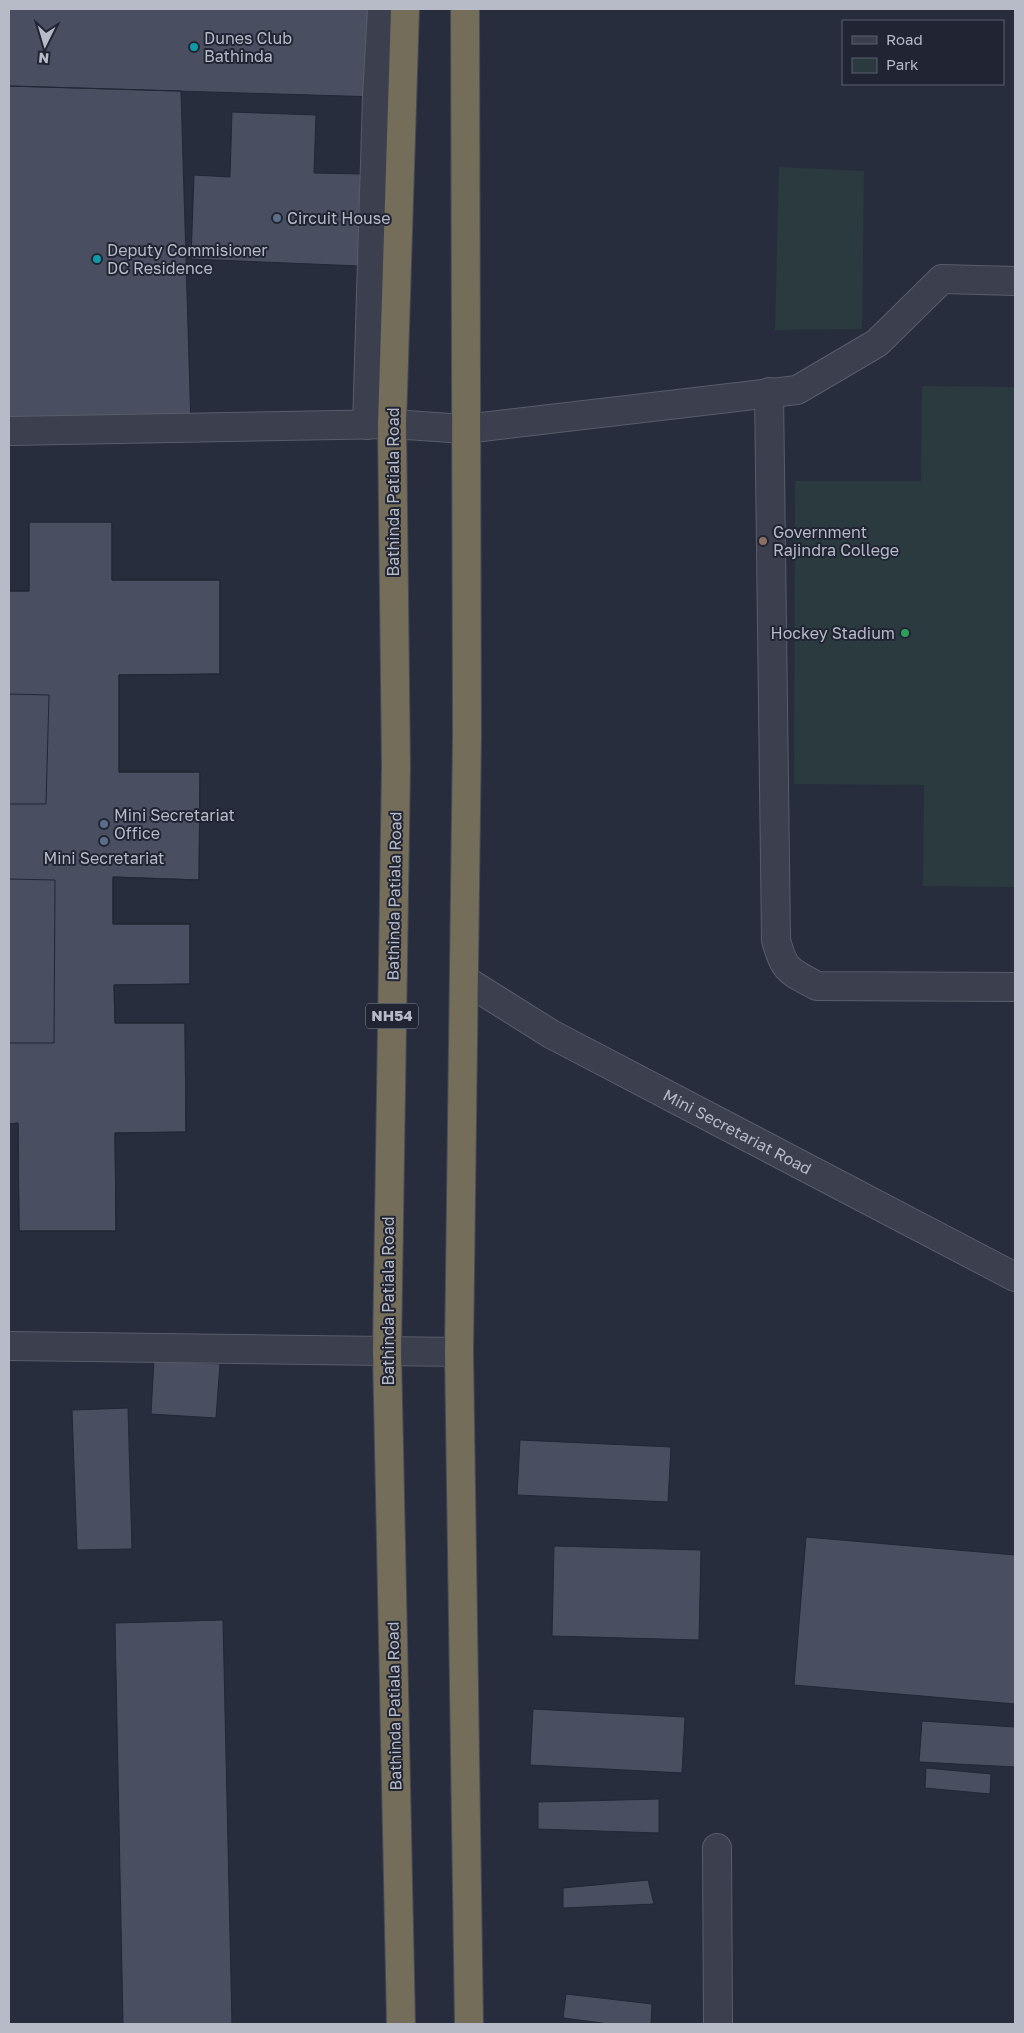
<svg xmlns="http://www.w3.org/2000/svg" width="1024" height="2033" viewBox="0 0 1024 2033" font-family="'Golos Text',sans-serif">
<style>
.green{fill:#2a3a3f}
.building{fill:#494e61;stroke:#222635}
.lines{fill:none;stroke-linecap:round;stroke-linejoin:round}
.minor-casing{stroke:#595d6b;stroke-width:30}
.highway-casing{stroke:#464a58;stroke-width:30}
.minor{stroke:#3b3f4e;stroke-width:28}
.highway{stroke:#736d59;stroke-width:28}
.culture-dot{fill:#0f9aa8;stroke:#202433;stroke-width:2}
.service-dot{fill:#5c6f8a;stroke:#202433;stroke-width:2}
.education-dot{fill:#8d6e63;stroke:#202433;stroke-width:2}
.leisure-dot{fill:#2e9e5b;stroke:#202433;stroke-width:2}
.labels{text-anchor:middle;stroke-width:4;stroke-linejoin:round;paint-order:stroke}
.shield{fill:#202433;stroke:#8a8e9b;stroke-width:1}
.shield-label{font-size:15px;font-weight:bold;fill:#b7bbc8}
.poi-label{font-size:16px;fill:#b7bbc8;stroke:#202433;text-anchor:start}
.street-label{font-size:16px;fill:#b7bbc8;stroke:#202433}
</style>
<rect width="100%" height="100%" fill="#272d3d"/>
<path class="green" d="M779 167 864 171 862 329 775 330Z
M922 386 1015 387V887L923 886 924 785 794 784 795 481H921Z"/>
<path class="building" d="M9 9H382L377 97 9 86Z
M9 86 181 91 191 427 9 431Z
M232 112 316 115 314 173 362 174 359 266 191 259 194 175 230 177Z
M29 522H112V580H220V674L119 675V772H200L199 880 113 877V924H190V984L114 985 115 1023H185L186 1132 115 1133 116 1231H19L18 1123 9 1124V1043H54L55 880 9 879V804H46L49 695 9 694V591H29Z
M29 522H112V580H220V674L119 675V772H200L199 880 113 877V924H190V984L114 985 115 1023H185L186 1132 115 1133 116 1231H19L18 1123 9 1124V591H29Z
M154 1360 220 1364 216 1418 151 1414Z
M128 1408 132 1549 77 1550 72 1410Z
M520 1440 671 1447 668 1502 517 1495Z
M806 1537 1015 1555V1704L794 1685Z
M554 1546 701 1550 699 1640 552 1636Z
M223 1620 232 2024H123L115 1623Z
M533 1709 685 1717 682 1773 530 1765Z
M922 1721 1015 1727V1767L919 1762Z
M926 1768 991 1774 990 1794 925 1788Z
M659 1799V1833L538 1829V1802Z
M648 1880 654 1904 563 1908V1888Z
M566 1994 652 2004 651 2024H610L563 2018Z"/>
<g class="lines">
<defs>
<g id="minor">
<path d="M769 392 776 940C784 971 789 971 817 986L1015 987"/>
<path d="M367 425 377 97 382 9"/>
<path d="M9 431 392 424 465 429 797 390 877 343 942 279 1015 281"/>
<path id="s1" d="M465 980 551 1034 1015 1277"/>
<path d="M9 1346 459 1352"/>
<path d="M717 1848 718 2024"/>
</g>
<path id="highway" d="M465 9 467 736 459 1352 469 2024
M401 2024 387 1351 396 766 392 424 405 9"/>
</defs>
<use href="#minor" class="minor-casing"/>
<use href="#highway" class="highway-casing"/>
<use href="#minor" class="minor"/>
<use href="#highway" class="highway"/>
</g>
<g class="culture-dot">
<circle cx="194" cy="47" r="5"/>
<circle cx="97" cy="259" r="5"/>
</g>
<g class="service-dot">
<circle cx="277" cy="218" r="5"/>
<circle cx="104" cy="824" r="5"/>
<circle cx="104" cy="841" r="5"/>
</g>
<circle class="education-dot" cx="763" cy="541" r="5"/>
<circle class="leisure-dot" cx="905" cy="633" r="5"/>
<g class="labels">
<rect class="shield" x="366" y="1003.5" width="52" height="25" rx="4"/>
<g class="shield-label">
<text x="392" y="1021">NH54</text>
</g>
<g class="poi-label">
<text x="204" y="44">Dunes Club<tspan x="204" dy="18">Bathinda</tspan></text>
<text x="287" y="224">Circuit House</text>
<text x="107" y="256">Deputy Commisioner<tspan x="107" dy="18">DC Residence</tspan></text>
<text x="773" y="538">Government<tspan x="773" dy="18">Rajindra College</tspan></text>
<text x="895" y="639" text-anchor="end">Hockey Stadium</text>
<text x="114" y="821">Mini Secretariat<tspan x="114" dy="18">Office</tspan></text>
<text x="104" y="864" text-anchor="middle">Mini Secretariat</text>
</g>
<g class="street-label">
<text transform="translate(393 492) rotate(-90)" y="6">Bathinda Patiala Road</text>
<text transform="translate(394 896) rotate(-89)" y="6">Bathinda Patiala Road</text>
<text dy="6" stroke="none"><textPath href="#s1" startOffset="312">Mini Secretariat Road</textPath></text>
<text transform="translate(388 1301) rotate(-90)" y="6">Bathinda Patiala Road</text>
<text transform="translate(394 1706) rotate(-91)" y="6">Bathinda Patiala Road</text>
</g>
</g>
<rect width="1024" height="2033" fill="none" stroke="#b7bbc8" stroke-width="20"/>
<rect x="842" y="20" width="162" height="65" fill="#202433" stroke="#5c606f"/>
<rect x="852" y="36" width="25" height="8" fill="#3b3f4e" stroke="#5c606f"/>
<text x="886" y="45" font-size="15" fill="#b7bbc8">Road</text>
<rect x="852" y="58" width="25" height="15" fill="#2a3a3f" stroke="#5c606f"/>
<text x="886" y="70" font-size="15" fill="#b7bbc8">Park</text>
<g transform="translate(45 45) rotate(185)" stroke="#202433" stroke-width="4" paint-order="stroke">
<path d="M0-4L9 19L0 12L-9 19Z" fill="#b7bbc8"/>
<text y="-8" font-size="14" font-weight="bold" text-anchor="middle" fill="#b7bbc8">N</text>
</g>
</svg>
